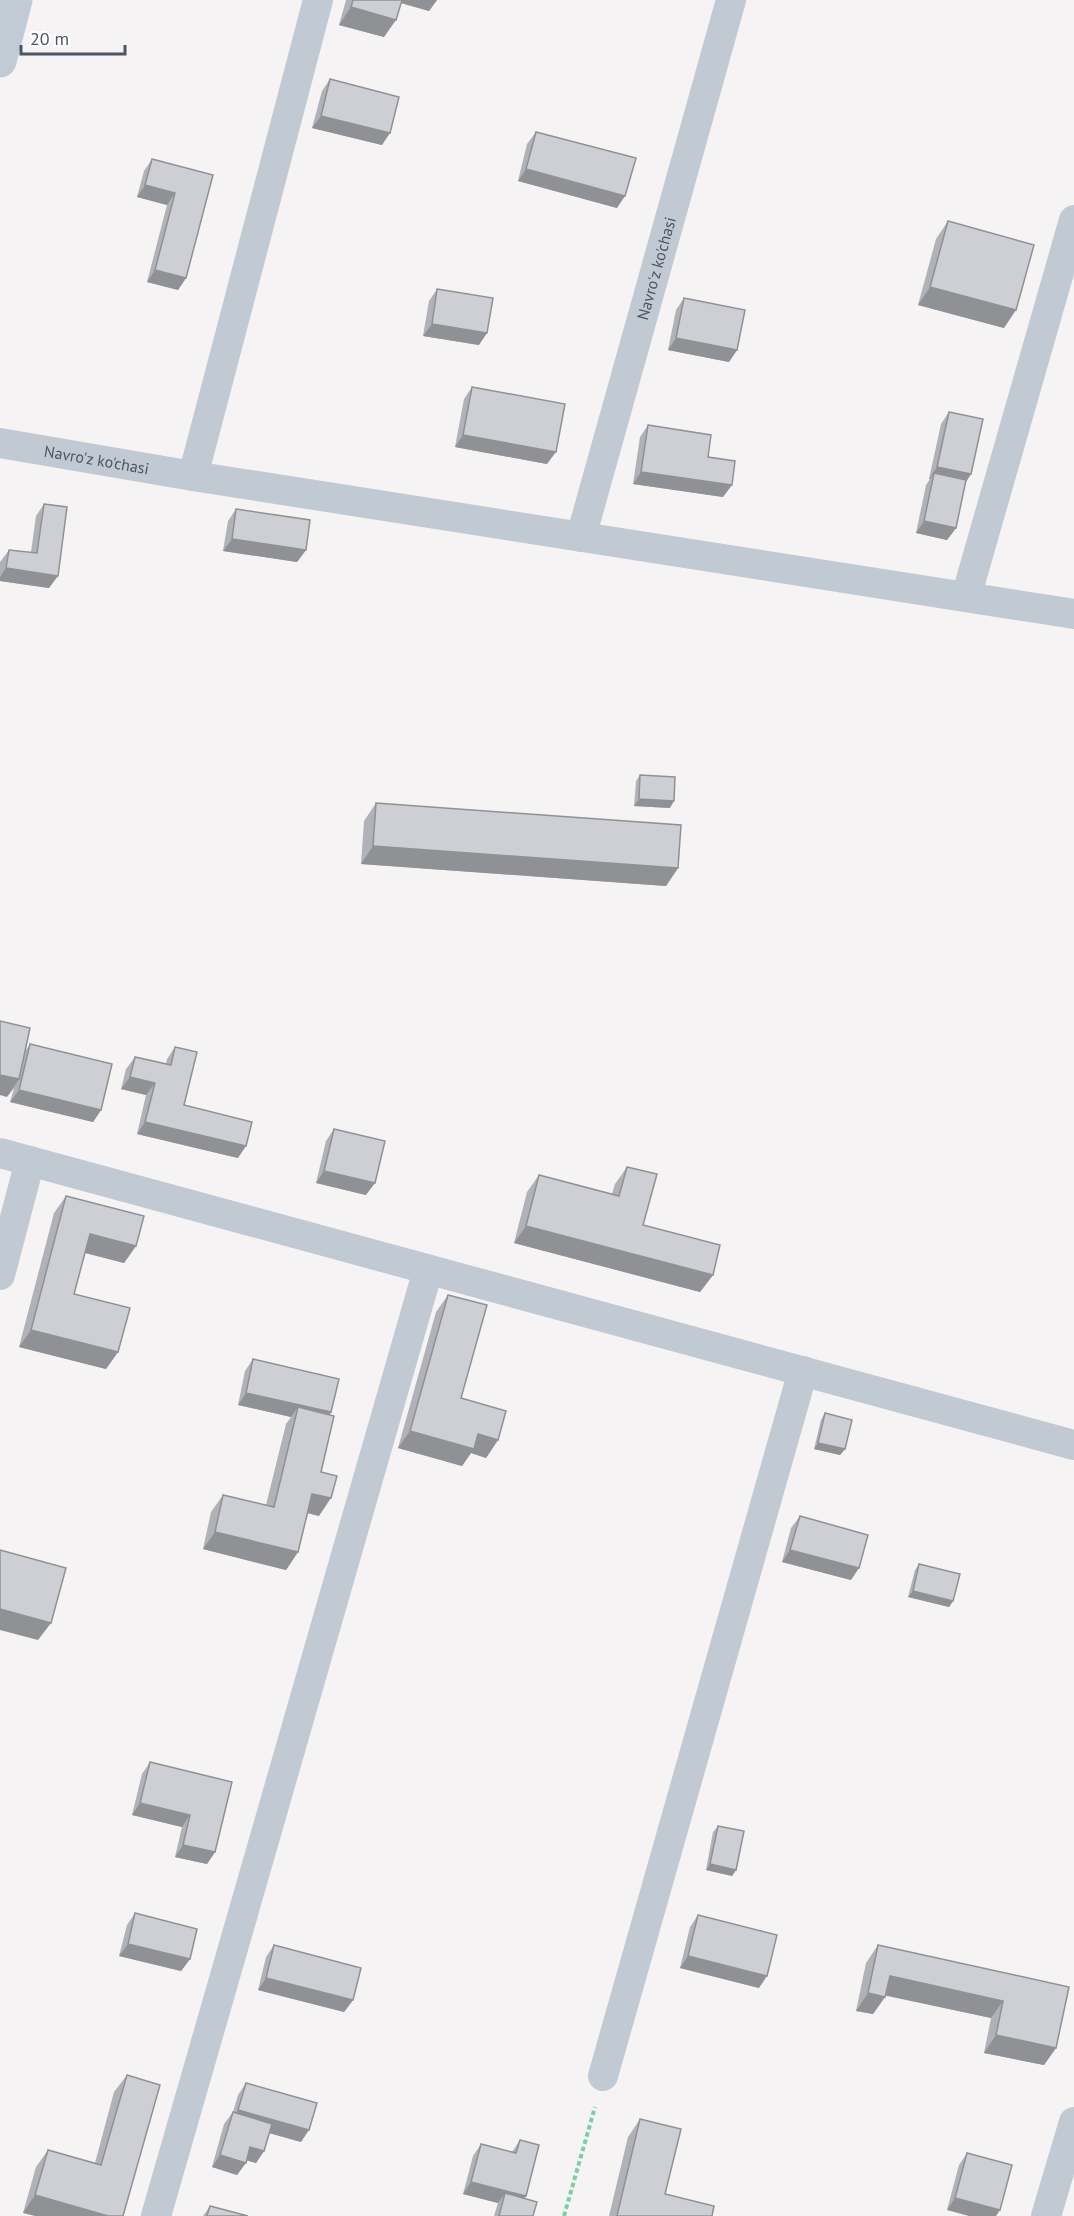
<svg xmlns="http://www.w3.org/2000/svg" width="1074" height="2216" viewBox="0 0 1074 2216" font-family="'PT Sans',sans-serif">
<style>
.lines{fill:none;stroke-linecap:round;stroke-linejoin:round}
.path{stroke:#7ad0a6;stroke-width:4;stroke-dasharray:4.5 3;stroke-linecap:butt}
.street{stroke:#c1cad2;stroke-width:30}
.secondary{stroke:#c1cbd6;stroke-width:33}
.wall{fill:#b0b2b7}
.shaded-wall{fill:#909195}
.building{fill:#cdcfd5;stroke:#909195;stroke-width:1.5}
.labels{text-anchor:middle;stroke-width:4.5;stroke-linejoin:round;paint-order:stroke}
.street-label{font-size:16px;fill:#4a5661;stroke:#fff}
</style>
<rect width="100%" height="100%" fill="#f5f3f3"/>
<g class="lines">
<path class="path" d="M564 2216 595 2107"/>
<g class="street">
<path id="s1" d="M0 443 193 476 1074 614"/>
<path d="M193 476 318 0"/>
<path id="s2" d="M581 537 731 0"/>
<path d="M966 597 1074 220"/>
<path d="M0 1153 1074 1445"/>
<path d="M0 1275 30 1161"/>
<path d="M603 2076 803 1371"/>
<path d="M156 2216 428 1270"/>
<path d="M1046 2216 1074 2122"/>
</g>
<path class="secondary" d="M0 61 16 0"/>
</g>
<path class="wall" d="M346 0H437L429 11 401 3 384 37 339 25Z
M330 79 382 145 312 128 322 91Z
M536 132 617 208 518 181 527 144Z
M152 159 213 175 186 278 178 290 147 282 167 205 137 197 144 171Z
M948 221 1004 328 918 305 936 239Z
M437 289 479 345 423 336 429 301Z
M684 298 737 350 729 362 668 350 676 310Z
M472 387 547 464 455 447 464 399Z
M949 412 971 474 966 482 956 528 947 540 916 533 926 485 930 479H929L941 424Z
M648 425 708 457 723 497 633 484 640 437Z
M44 504 49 588 0 581V562L9 550 31 552 36 516Z
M236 509 306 550 297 562 223 551 228 521Z
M640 775 670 808 634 806 636 781Z
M376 803 678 868 666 886 361 864 364 821Z
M30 1044 101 1110 93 1122 10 1102 14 1088 7 1097 26 1050Z
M175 1047 184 1105 238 1158 137 1134 146 1095 121 1089 126 1069 135 1057 166 1064 167 1059Z
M334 1129 366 1195 316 1183 326 1141Z
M627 1167 643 1225 713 1275 700 1292 514 1243 527 1192 539 1175 612 1194 615 1184Z
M66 1196 136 1246 124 1263 85 1253 74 1294 118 1352 106 1369 19 1347 54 1213Z
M448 1295 461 1398 498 1440 486 1458 471 1453 462 1466 398 1448 436 1312Z
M253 1359 331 1412 330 1415 321 1472 319 1516 308 1513 298 1552 286 1570 203 1549 211 1512 223 1495 266 1505 286 1424 291 1417 238 1405 245 1371Z
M825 1413 845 1449 840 1455 814 1449 821 1420Z
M800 1516 851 1580 782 1562 791 1528Z
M919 1564 953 1601 949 1607 908 1597 915 1570Z
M150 1762 232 1782 215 1852 207 1864 175 1857 182 1827 132 1815 142 1774Z
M718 1826 736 1870 732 1876 706 1870 713 1832Z
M135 1913 190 1959 181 1971 119 1956 127 1925Z
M698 1915 759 1988 680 1968 690 1927Z
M274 1945 353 2000 344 2012 258 1990 266 1957Z
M878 1945 1069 1987 1056 2048 1044 2065 984 2053 991 2018 886 1995 873 2014 856 2011 866 1963Z
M127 2075 123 2216 23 2213 36 2167 48 2150 95 2163 114 2092Z
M246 2083 301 2142 269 2133 264 2151 256 2163 246 2160 237 2175 212 2167 224 2124 233 2112 238 2095Z
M640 2119 665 2194 712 2216H609L628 2137Z
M520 2140 526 2196 524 2199 533 2216H494L498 2203 463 2194 473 2156 481 2144 512 2152Z
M967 2153 1012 2165 947 2210 959 2165Z
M210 2206 248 2216H203Z"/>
<path class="shaded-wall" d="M394 0H437L429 11 394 1Z
M351 7 396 20 384 37 339 25Z
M321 116 390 133 382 145 312 128Z
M526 169 625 196 617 208 518 181Z
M145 185 175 193 167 205 137 197Z
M155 270 186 278 178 290 147 282Z
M930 287 1016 310 1004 328 918 305Z
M432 324 487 333 479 345 423 336Z
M676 338 737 350 729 362 668 350Z
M463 435 556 452 547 464 455 447Z
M937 467 971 474 963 486 934 473 930 479H929Z
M641 472 732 485 723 497 633 484Z
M924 521 956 528 947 540 916 533Z
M232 539 306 550 297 562 223 551Z
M6 568 58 576 49 588 0 581V577Z
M639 799 674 801 670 808 634 806Z
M373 846 678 868 666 886 361 864Z
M0 1075 19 1079 7 1097 0 1095Z
M130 1077 155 1083 146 1095 121 1089Z
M19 1090 101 1110 93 1122 10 1102Z
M145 1122 246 1146 238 1158 137 1134Z
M324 1171 375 1183 366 1195 316 1183Z
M526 1226 713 1275 700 1292 514 1243Z
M90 1234 136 1246 124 1263 78 1251Z
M31 1330 118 1352 106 1369 19 1347Z
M246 1393 331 1412 323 1424 298 1407 291 1417 238 1405Z
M410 1431 478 1434 498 1440 486 1458 471 1453 462 1466 398 1448Z
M818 1443 845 1449 840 1455 814 1449Z
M312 1494 331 1498 319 1516 300 1511Z
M215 1532 298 1552 286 1570 203 1549Z
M790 1550 859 1568 851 1580 782 1562Z
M913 1591 953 1601 949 1607 908 1597Z
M0 1609 51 1623 38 1640 0 1630Z
M140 1803 190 1815 182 1827 132 1815Z
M183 1845 215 1852 207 1864 175 1857Z
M710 1864 736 1870 732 1876 706 1870Z
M128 1944 190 1959 181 1971 119 1956Z
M688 1956 767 1976 759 1988 680 1968Z
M890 1976 1003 2001 991 2018 878 1994Z
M266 1978 353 2000 344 2012 258 1990Z
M868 1993 885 1997 873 2014 856 2011Z
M996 2035 1056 2048 1044 2065 984 2053Z
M238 2110 309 2130 301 2142 230 2122Z
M250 2147 264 2151 256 2163 242 2159Z
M220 2155 246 2163 237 2175 212 2167Z
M471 2182 526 2196 517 2208 505 2193 498 2203 463 2194Z
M35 2195 108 2216H35L23 2213Z
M955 2198 1000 2210 996 2216H969L947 2210Z"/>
<path class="building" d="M353 0H402L396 20 351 7Z
M330 79 399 97 390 133 321 116Z
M536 132 636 158 625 196 526 169Z
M152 159 213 175 186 278 155 270 175 193 145 185Z
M948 221 1034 245 1016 310 930 287Z
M437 289 493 298 487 333 432 324Z
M684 298 745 310 737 350 676 338Z
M472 387 565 404 556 452 463 435Z
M949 412 983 419 971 474 937 467Z
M648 425 711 435 708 457 735 461 732 485 641 472Z
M934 473 966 480 956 528 924 521Z
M44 504 67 507 58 576 6 568 9 550 37 553Z
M236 509 310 520 306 550 232 539Z
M640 775 675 777 674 801 639 799Z
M376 803 681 825 678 868 373 846Z
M0 1021 30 1028 19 1079 0 1075Z
M30 1044 112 1064 101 1110 19 1090Z
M175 1047 197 1052 184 1105 252 1122 246 1146 145 1122 155 1083 130 1077 135 1057 171 1065Z
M334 1129 385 1141 375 1183 324 1171Z
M627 1167 657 1174 643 1225 720 1245 713 1275 526 1226 539 1175 619 1196Z
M66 1196 144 1216 136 1246 90 1234 74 1294 130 1308 118 1352 31 1330Z
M448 1295 487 1305 461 1398 506 1411 498 1440 478 1434 474 1449 410 1431Z
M253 1359 339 1379 331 1412 246 1393Z
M298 1407 334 1416 321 1472 337 1476 331 1498 312 1494 298 1552 215 1532 223 1495 274 1507Z
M825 1413 852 1420 845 1449 818 1443Z
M800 1516 868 1535 859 1568 790 1550Z
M0 1550 66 1568 51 1623 0 1609Z
M919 1564 960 1574 953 1601 913 1591Z
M150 1762 232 1782 215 1852 183 1845 190 1815 140 1803Z
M718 1826 744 1831 736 1870 710 1864Z
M135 1913 197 1929 190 1959 128 1944Z
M698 1915 777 1935 767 1976 688 1956Z
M274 1945 361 1968 353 2000 266 1978Z
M878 1945 1069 1987 1056 2048 996 2035 1003 2001 890 1976 885 1997 868 1993Z
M127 2075 160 2085 123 2216H108L35 2195 48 2150 101 2165Z
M246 2083 317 2103 309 2130 238 2110Z
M233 2112 272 2124 264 2151 250 2147 246 2163 220 2155Z
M640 2119 681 2129 665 2194 714 2206 712 2216H617Z
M520 2140 539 2145 526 2196 471 2182 481 2144 516 2153Z
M967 2153 1012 2165 1000 2210 955 2198Z
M505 2193 537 2202 533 2216H499Z
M210 2206 248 2216H207Z"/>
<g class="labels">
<g class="street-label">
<text dy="6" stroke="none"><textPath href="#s2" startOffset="279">Navro'z ko'chasi</textPath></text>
<text dy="6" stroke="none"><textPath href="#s1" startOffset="98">Navro'z ko'chasi</textPath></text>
</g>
</g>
<path d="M21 45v9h104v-9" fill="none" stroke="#4a5661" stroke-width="3"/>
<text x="30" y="45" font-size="18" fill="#4a5661" stroke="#ffffff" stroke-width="4.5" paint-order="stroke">20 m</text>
</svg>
